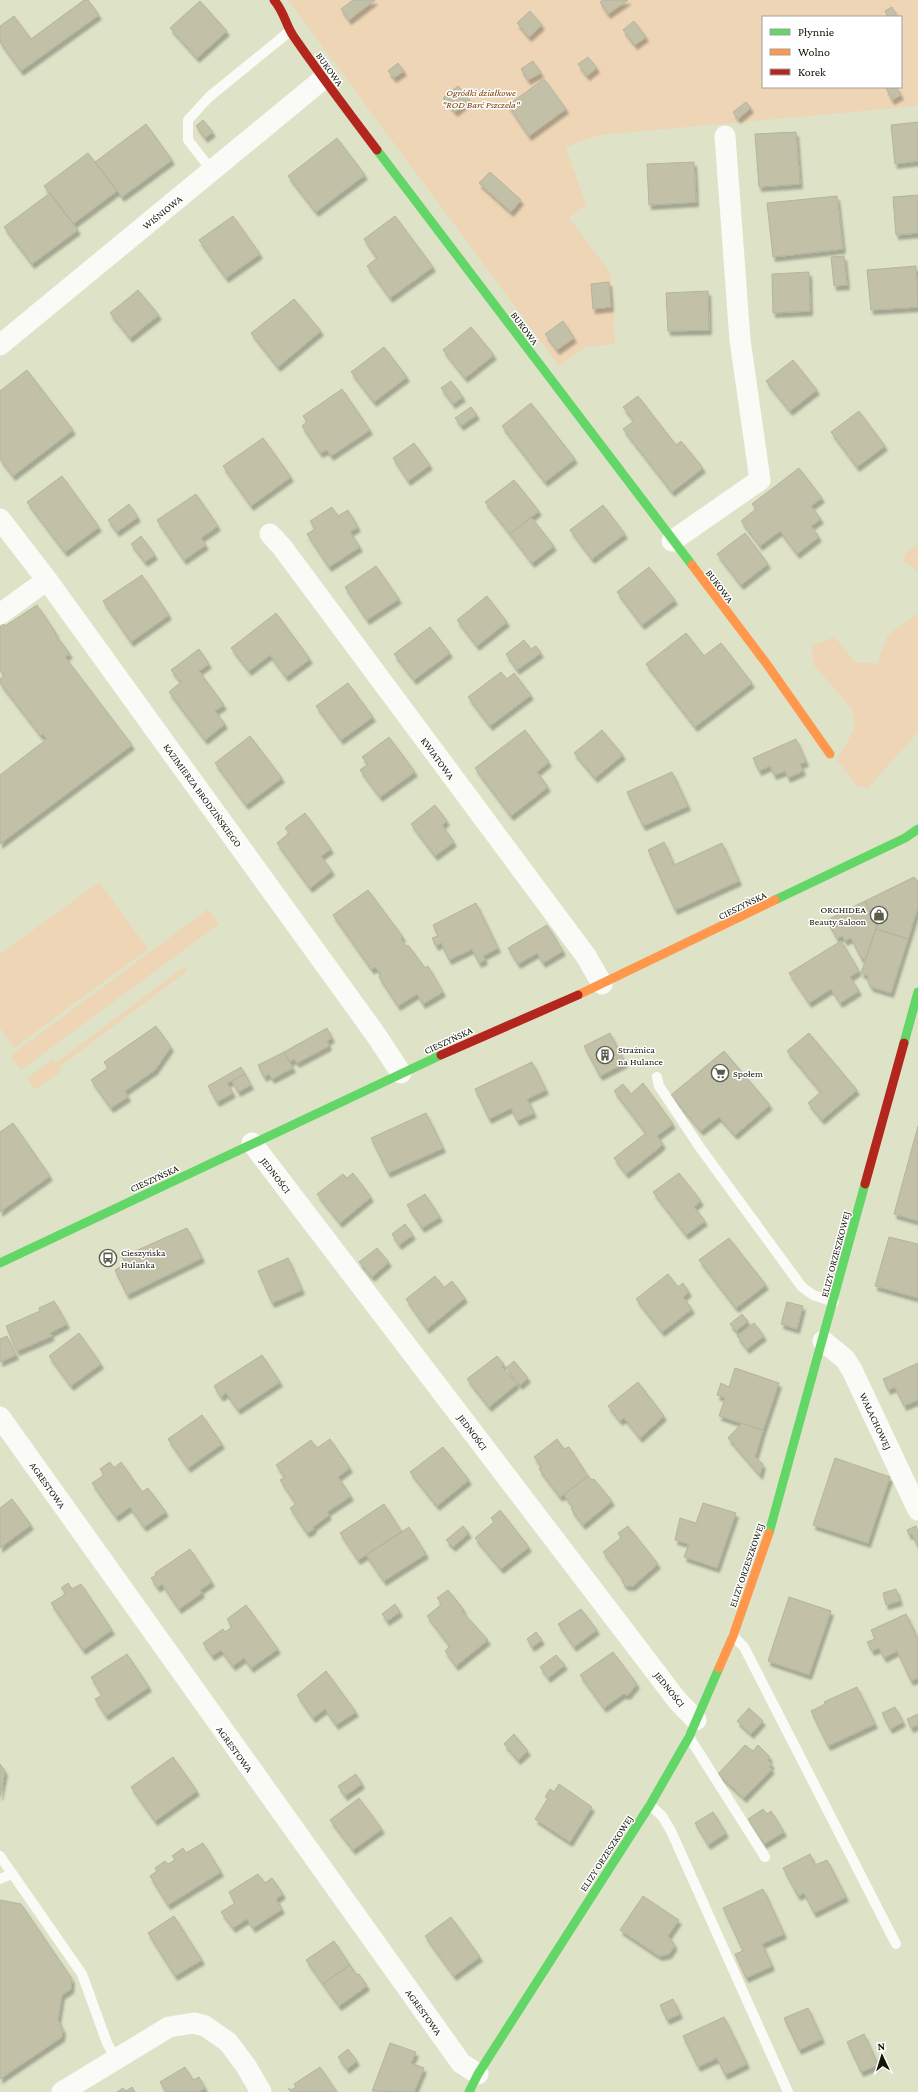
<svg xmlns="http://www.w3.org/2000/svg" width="918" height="2092" viewBox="0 0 918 2092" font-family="'Crimson Pro',serif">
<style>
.green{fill:#edd5b5;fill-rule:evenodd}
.building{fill:#c2c1a7;stroke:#b4b49e;filter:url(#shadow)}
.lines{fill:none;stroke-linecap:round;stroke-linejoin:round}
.lane{stroke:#fafbf7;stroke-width:10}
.street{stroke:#fafbf7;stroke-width:21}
.fast{stroke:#63d668;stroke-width:9}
.slow{stroke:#ff974d;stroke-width:9}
.jam{stroke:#b3261e;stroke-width:9}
.labels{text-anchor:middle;stroke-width:3;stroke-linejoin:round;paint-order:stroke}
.street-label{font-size:10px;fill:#131605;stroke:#fff}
.park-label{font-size:10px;font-style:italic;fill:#763c04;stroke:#fff}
.poi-label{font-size:10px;fill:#131605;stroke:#fff;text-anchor:start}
</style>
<defs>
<filter id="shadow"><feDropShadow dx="2.5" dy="4.5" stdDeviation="1" flood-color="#0004"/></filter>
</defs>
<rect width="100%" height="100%" fill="#dee3c7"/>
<path class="green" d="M288 0H918V106L599 135 566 147 586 205 569 218 611 274 615 344 585 347 559 366ZM763 17H901V87H763Z
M918 545V570L916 571 903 560 906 552Z
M918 613V732L868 788 857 786 837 760 855 728 852 709 813 664 812 645 835 637 855 662 877 664 888 635Z
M99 882 148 949 14 1048 0 1028V954Z
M208 909 219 924 21 1070 10 1056Z
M184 967 187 971 59 1067 61 1071 35 1090 27 1078 53 1059 56 1063Z"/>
<path class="building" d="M84 0H88L99 15 21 71 0 42V26L14 16 31 39Z
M353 0H375L349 20 341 9Z
M603 0H628L608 14 600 2Z
M200 1 227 31 197 58 170 28Z
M892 7 897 17H888L885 11Z
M530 11 542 25 529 37 517 23Z
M634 21 646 37 635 45 623 30Z
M588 57 597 68 587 76 578 64Z
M533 61 541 73 528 80 521 69Z
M398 63 404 71 394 78 388 71Z
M544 79 566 109 529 136 508 105Z
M458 86 470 100 455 112 443 98Z
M889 87H896L901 95 892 100 886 88Z
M746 102 751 108 738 119 733 112Z
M203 120 213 132 205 138 196 126Z
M918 122V161L895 164 891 125Z
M146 124 172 160 122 197 95 162Z
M796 132 800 184 759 187 755 134Z
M337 138 365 175 316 212 288 176Z
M88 153 117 191 73 224 44 186Z
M694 162 696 202 649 205 647 164Z
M490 172 521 200 511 212 479 183Z
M50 193 78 230 32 264 4 227Z
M918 195V233L896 235 893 197Z
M837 196 843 249 773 257 767 203Z
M233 216 260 254 226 278 199 240Z
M395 216 433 267 390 298 367 266 377 258 364 239Z
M844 256 847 285 834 286 831 257Z
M916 266 918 307 871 310 867 270Z
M809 272 810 311 773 313 772 274Z
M609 282 611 307 593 309 591 284Z
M138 290 159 315 130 338 110 313Z
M708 291 709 330 668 331 666 293Z
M294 299 321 331 278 367 251 333Z
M563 321 574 338 557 350 545 334Z
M471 327 494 355 465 378 443 350Z
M384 347 407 377 374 402 351 372Z
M793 360 817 390 790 411 766 381Z
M27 370 73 430 13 476 0 459V391Z
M451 381 463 397 453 404 441 388Z
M342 389 370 430 331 456 327 450 320 453 302 426 307 422 303 416Z
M638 396 676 445 681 441 703 468 672 492 623 429 634 421 623 407Z
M531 403 575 459 545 482 502 426Z
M471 407 477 415 461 426 455 418Z
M859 411 885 446 857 467 831 432Z
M263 438 291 477 251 506 223 466Z
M414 443 430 465 408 481 393 458Z
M799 468 822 498 811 506 821 519 811 526 819 537 797 554 780 531 760 546 741 521 756 509 752 504Z
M62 476 99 527 65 552 27 502Z
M514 480 539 511 510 534 485 502Z
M196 494 218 526 201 538 206 545 184 560 157 520Z
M129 504 138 517 117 532 108 520Z
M603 505 625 534 592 559 570 530Z
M332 507 338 516 348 510 358 527 350 532 360 547 329 567 307 534 315 529 310 521Z
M531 517 554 546 532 563 510 534Z
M745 533 768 564 741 585 717 554Z
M141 536 155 555 145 562 131 544Z
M376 566 399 599 367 620 345 587Z
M649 567 675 600 642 625 617 592Z
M142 575 169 615 131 642 103 601Z
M487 596 507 622 477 646 457 620Z
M37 605 56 633 55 634 70 654 65 657 132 745 0 844V775L47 739 43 734 41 736 0 683V679L4 676 0 670V627L4 624 5 626Z
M276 613 310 659 286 677 270 655 249 671 231 648Z
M430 627 450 653 414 680 394 654Z
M686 633 704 656 721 643 752 683 695 727 646 664Z
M524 640 531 649 536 646 541 653 517 670 506 654Z
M199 649 209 664 199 671 224 705 215 711 225 724 205 740 169 692 181 682 171 670Z
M501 672 507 679 514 673 531 695 490 726 468 697Z
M348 683 373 717 341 740 316 706Z
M525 730 549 762 537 772 548 787 511 816 475 768Z
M602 730 623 755 595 778 574 753Z
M250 736 282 778 246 805 215 763Z
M389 737 415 772 380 797 360 770 368 764 362 757Z
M796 739 806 762 800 764 803 771 788 778 785 771 774 775 770 766 759 771 753 758Z
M672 772 688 806 643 826 627 792Z
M435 805 447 821 442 825 454 842 435 856 411 824Z
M305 813 331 849 321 856 332 871 310 888 277 843 289 833 285 828Z
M664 842 674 865 722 843 739 881 675 910 648 850Z
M914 877 918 881V907L908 939 876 929 877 925 865 901Z
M368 890 403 937 401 939 407 947 408 945 425 968 428 966 443 992 423 1004 417 994 398 1006 379 977 381 974 375 967 372 970 333 915Z
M865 901 877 925 866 959 861 958 851 938 845 941 842 936 837 939 827 920Z
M476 903 498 948 483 956 485 960 479 963 472 949 449 960 441 943 436 946 432 938 438 936 433 925Z
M547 925 563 951 543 963 537 953 518 964 508 948Z
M876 929 908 939 891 993 871 987 867 980 868 976 861 973Z
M841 941 859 971 850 977 859 991 840 1003 831 989 809 1003 789 973Z
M156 1026 171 1047 155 1070 125 1091 128 1097 111 1108 91 1080 108 1068 104 1062Z
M327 1028 332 1038 327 1041 329 1046 297 1063 294 1059 290 1062 284 1052Z
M610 1033 625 1063 600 1076 584 1046Z
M809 1033 857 1090 822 1120 808 1103 821 1092 787 1051Z
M724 1051 770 1105 735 1135 719 1117 701 1131 671 1095Z
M284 1052 293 1068 272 1079 269 1074 264 1077 258 1065Z
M532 1062 546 1090 527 1099 534 1113 517 1121 511 1108 489 1119 475 1089Z
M241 1067 245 1074 227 1083 233 1093 217 1102 208 1086Z
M245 1074 251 1085 238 1092 232 1081Z
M643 1083 673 1124 657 1136 663 1144 659 1148 626 1174 614 1158 646 1133 614 1091 623 1084 631 1094Z
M426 1113 443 1148 388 1173 371 1138Z
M13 1123 50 1176 0 1212V1132Z
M918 1126V1221L894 1214Z
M353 1173 371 1197 340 1223 317 1194 343 1174 347 1178Z
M679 1173 701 1201 694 1207 705 1221 686 1235 653 1192Z
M425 1194 440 1217 422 1228 407 1205Z
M405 1224 413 1235 399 1245 392 1234Z
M187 1228 202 1258 127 1295 115 1270 126 1264 122 1257Z
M889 1237 918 1244V1298L875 1286Z
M729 1238 766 1285 736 1308 699 1260Z
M377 1248 389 1262 372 1277 359 1262Z
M288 1258 302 1290 272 1303 258 1271Z
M668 1274 678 1287 683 1283 689 1292 683 1297 692 1309 662 1332 636 1299Z
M435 1276 443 1286 442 1289 452 1281 465 1298 427 1329 406 1299Z
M54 1301 67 1324 50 1333 52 1336 17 1351 6 1326 40 1311 39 1308Z
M787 1302 803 1306 797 1329 781 1324Z
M742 1314 748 1321 736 1331 730 1324Z
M754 1323 764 1336 747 1349 737 1336Z
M79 1333 101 1364 71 1386 49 1356Z
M7 1336 16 1355 0 1362V1339Z
M262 1355 280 1382 238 1410 226 1393 221 1397 214 1386Z
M497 1356 504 1364 502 1367 517 1384 489 1407 467 1379Z
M514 1361 528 1378 520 1385 506 1368Z
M918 1363V1400L904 1406 895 1387 888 1390 883 1379Z
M735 1368 779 1383 763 1430 719 1416 725 1398 717 1395 721 1383 729 1387Z
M638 1382 664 1416 640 1438 624 1418 620 1421 608 1406Z
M202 1415 222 1444 188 1468 168 1439Z
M742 1423 763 1430 755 1457 763 1464 760 1475 728 1438Z
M330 1439 350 1468 338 1477 351 1496 327 1512 329 1515 313 1527 314 1529 307 1533 290 1508 296 1504 280 1480 285 1477 276 1465 311 1440 317 1448Z
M557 1439 564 1449 569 1447 588 1476 560 1497 539 1469 542 1467 534 1457Z
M443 1447 469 1480 437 1506 410 1472Z
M835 1458 890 1477 868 1543 813 1525Z
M110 1462 114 1468 121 1462 142 1492 148 1488 166 1512 144 1527 130 1507 116 1517 92 1483 104 1475 100 1469Z
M588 1476 592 1480 594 1479 612 1501 583 1525 571 1509 573 1507 564 1495Z
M12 1499 31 1525 0 1548V1508Z
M703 1503 736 1513 717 1568 684 1557 689 1544 675 1540 680 1518 696 1523Z
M384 1504 402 1532 358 1560 340 1533Z
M500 1510 529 1547 501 1569 475 1538 494 1522 491 1518Z
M463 1526 469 1533 453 1547 446 1540Z
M628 1526 658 1564 633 1586H626L622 1582 623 1579 603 1552 621 1538 618 1533Z
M916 1526 918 1532V1547L912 1534 909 1535 907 1530Z
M409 1527 426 1554 384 1581 366 1555Z
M190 1549 212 1582 200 1590 202 1593 179 1609 162 1584 158 1588 151 1578 156 1575 155 1573Z
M68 1583 72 1589 81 1584 112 1630 83 1650 51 1603 66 1594 61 1588Z
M896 1589 900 1601 886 1605 883 1593Z
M448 1590 464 1610 462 1611 488 1640 456 1666 445 1651 450 1646 427 1616 442 1604 437 1598Z
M789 1597 831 1611 809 1675 768 1661Z
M395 1604 400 1612 387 1621 382 1614Z
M246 1605 278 1649 251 1668 244 1658 233 1666 221 1650 212 1656 203 1643 223 1629 225 1632 232 1627 227 1619Z
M581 1609 597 1630 574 1647 558 1624Z
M906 1614 918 1639V1678L911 1681 897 1651 884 1658 879 1648 872 1651 867 1642 875 1639 871 1630Z
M536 1632 542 1640 532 1647 527 1639Z
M613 1652 637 1684 628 1695 623 1694 604 1708 580 1675Z
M127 1654 149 1687 106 1716 95 1699 102 1695 91 1677Z
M556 1655 565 1665 548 1678 540 1667Z
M326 1671 356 1712 336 1725 325 1709 313 1718 297 1695Z
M857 1687 875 1724 828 1746 811 1711 825 1704 824 1702Z
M895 1707 903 1722 890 1729 882 1713Z
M749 1708 763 1721 751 1734 737 1721Z
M918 1714V1725L911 1728 907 1719Z
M514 1734 528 1751 518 1760 504 1744Z
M745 1745 753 1751 758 1745 770 1757 768 1760 772 1764 769 1767 772 1769 744 1798 718 1774Z
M173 1757 197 1791 155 1821 131 1787Z
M0 1764 5 1771 0 1796Z
M356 1774 362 1784 345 1796 338 1786Z
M559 1784 592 1807 570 1842 535 1819 548 1798 545 1797 550 1789 554 1792Z
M359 1798 382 1829 353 1850 330 1820Z
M763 1809 767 1814 771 1811 784 1832 764 1844 748 1819Z
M713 1812 726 1833 708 1845 695 1823Z
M203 1843 221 1872 168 1905 150 1876 157 1871 155 1868 165 1861 168 1864 175 1860 172 1856 183 1848 186 1853Z
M810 1854 815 1865 827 1860 846 1897 814 1913 804 1893 798 1896 783 1868Z
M258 1874 265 1883 272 1878 283 1894 276 1899 282 1909 253 1928 247 1919 233 1928 221 1912 235 1903 229 1892Z
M763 1889 784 1934 762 1944 772 1966 746 1978 735 1954 743 1951 723 1908Z
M643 1896 679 1920 668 1936 674 1943V1947L669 1954 660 1956 656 1954 620 1930Z
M0 1900 21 1904 72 1979 71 1989 62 1995 58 2020 63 2030 62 2037 0 2079Z
M174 1916 202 1960 175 1976 148 1933Z
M451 1917 480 1957 454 1976 425 1936Z
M334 1941 350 1965 323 1984 306 1960Z
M350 1965 357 1975 359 1974 367 1986 339 2006 323 1984Z
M673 1999 680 2014 667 2020 660 2005Z
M808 2008 822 2039 799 2050 784 2018Z
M724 2017 747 2064 725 2075 717 2058 698 2067 683 2036Z
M864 2034 878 2065 861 2072 847 2042Z
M390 2043 416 2052 411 2063 424 2068 414 2092 372 2091Z
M348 2049 357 2061 347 2069 338 2057Z
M185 2067 193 2080 199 2077 205 2088 200 2091 201 2092H166L160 2082Z
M320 2067 337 2092H291L288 2088 291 2090 296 2087 294 2084Z
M132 2087 135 2092H117L123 2088 126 2091Z"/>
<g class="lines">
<path class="lane" d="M212 171 188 140V120L209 97 290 31
M657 1077 659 1086 701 1149 802 1287 813 1295 834 1302
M733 1636 744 1647 896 1944
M689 1737 765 1857
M650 1805 662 1816 671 1831 788 2092
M0 1856 82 1974 107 2043 116 2059
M0 1879 12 1874"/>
<path class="street" d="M0 345 323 79
M0 519 47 580 376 1035 401 1073
M270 534 282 547 586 956 602 984
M672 541 760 480 740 340 725 136
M0 614 47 580
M252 1143 677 1700 696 1720
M823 1341 845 1359 852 1370 918 1510
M0 1417 461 2063 478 2074
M62 2092 169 2027 194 2023 205 2026 228 2042 246 2066 261 2092"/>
<path class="fast" d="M377 150 692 565
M775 900 905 838 918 829
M904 1043 918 992
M0 1263 441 1055
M769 1533 865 1184
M469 2092 478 2074 650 1805 689 1737 719 1668"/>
<path class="slow" d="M692 565 766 663 830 754
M578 995 775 900
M719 1668 733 1636 769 1533"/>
<path class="jam" d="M274 0C285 13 285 24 294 37 321 76 349 113 377 150
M441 1055 578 995
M865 1184 904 1043"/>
</g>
<defs>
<symbol id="shop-ring" viewBox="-11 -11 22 22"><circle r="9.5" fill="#fff" stroke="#5a5e49" stroke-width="1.5"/><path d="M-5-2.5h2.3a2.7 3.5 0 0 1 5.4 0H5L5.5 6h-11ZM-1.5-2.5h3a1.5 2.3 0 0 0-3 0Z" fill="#5a5e49"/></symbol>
<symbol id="building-ring" viewBox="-11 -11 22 22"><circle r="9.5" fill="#fff" stroke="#5a5e49" stroke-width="1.5"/><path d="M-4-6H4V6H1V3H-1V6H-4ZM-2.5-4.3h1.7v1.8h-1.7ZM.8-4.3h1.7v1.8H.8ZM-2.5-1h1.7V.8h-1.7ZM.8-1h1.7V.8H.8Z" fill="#5a5e49"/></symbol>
<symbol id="supermarket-ring" viewBox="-11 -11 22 22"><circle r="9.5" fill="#fff" stroke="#5a5e49" stroke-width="1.5"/><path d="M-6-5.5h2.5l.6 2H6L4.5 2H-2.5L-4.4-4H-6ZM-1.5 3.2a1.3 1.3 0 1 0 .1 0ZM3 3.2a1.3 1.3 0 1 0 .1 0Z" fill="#5a5e49"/></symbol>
<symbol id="bus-ring" viewBox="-11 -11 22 22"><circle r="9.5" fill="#fff" stroke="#5a5e49" stroke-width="1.5"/><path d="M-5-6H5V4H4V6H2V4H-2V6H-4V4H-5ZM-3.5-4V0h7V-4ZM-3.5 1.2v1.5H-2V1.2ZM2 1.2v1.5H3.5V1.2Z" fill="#5a5e49"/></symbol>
</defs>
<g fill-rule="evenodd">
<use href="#shop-ring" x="869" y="905" width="20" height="20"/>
<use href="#building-ring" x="595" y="1045" width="20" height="20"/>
<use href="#supermarket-ring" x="710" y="1063" width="20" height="20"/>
<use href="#bus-ring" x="98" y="1248" width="20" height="20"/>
</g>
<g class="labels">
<g class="street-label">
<text transform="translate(330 69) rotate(54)" y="4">BUKOWA</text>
<text transform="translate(162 212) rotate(-39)" y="4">WIŚNIOWA</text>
<text transform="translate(525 328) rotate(53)" y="4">BUKOWA</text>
<text transform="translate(720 586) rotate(53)" y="4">BUKOWA</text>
<text transform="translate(438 758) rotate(54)" y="4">KWIATOWA</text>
<text transform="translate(203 795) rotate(54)" y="4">KAZIMIERZA BRODZIŃSKIEGO</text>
<text transform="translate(742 905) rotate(-26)" y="4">CIESZYŃSKA</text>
<text transform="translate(448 1040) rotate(-25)" y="4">CIESZYŃSKA</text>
<text transform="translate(276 1175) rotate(52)" y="4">JEDNOŚCI</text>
<text transform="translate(154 1178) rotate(-25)" y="4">CIESZYŃSKA</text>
<text transform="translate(835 1254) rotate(-75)" y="4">ELIZY ORZESZKOWEJ</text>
<text transform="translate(876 1421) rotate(65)" y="4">WAŁACHOWEJ</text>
<text transform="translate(473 1432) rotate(53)" y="4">JEDNOŚCI</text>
<text transform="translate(48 1485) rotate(55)" y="4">AGRESTOWA</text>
<text transform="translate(746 1565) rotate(-71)" y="4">ELIZY ORZESZKOWEJ</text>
<text transform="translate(670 1689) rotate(51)" y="4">JEDNOŚCI</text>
<text transform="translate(235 1749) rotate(54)" y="4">AGRESTOWA</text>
<text transform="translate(606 1853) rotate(-57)" y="4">ELIZY ORZESZKOWEJ</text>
<text transform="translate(424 2012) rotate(54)" y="4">AGRESTOWA</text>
</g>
<g class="park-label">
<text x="481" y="96">Ogródki działkowe<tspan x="481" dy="12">"ROD Barć Pszczela"</tspan></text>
</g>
<g class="poi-label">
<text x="866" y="913" text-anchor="end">ORCHIDEA<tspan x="866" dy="12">Beauty Saloon</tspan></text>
<text x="618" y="1053">Strażnica<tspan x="618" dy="12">na Hulance</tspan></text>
<text x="733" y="1077">Społem</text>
<text x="121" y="1256">Cieszyńska<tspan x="121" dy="12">Hulanka</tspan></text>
</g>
</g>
<rect x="762" y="16" width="140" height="72" fill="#ffffff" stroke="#a1a29b"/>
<rect x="770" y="29" width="20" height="6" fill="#63d668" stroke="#a1a29b"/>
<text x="798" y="36" font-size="12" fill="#131605">Płynnie</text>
<rect x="770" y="49" width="20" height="6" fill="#ff974d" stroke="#a1a29b"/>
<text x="798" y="56" font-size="12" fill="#131605">Wolno</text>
<rect x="770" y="69" width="20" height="6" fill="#b3261e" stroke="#a1a29b"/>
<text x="798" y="76" font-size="12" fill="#131605">Korek</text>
<g transform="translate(882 2056) rotate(356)" stroke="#ffffff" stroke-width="3" paint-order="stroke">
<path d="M0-3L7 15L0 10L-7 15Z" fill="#131605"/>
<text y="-6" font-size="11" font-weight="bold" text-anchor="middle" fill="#131605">N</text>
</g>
</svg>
